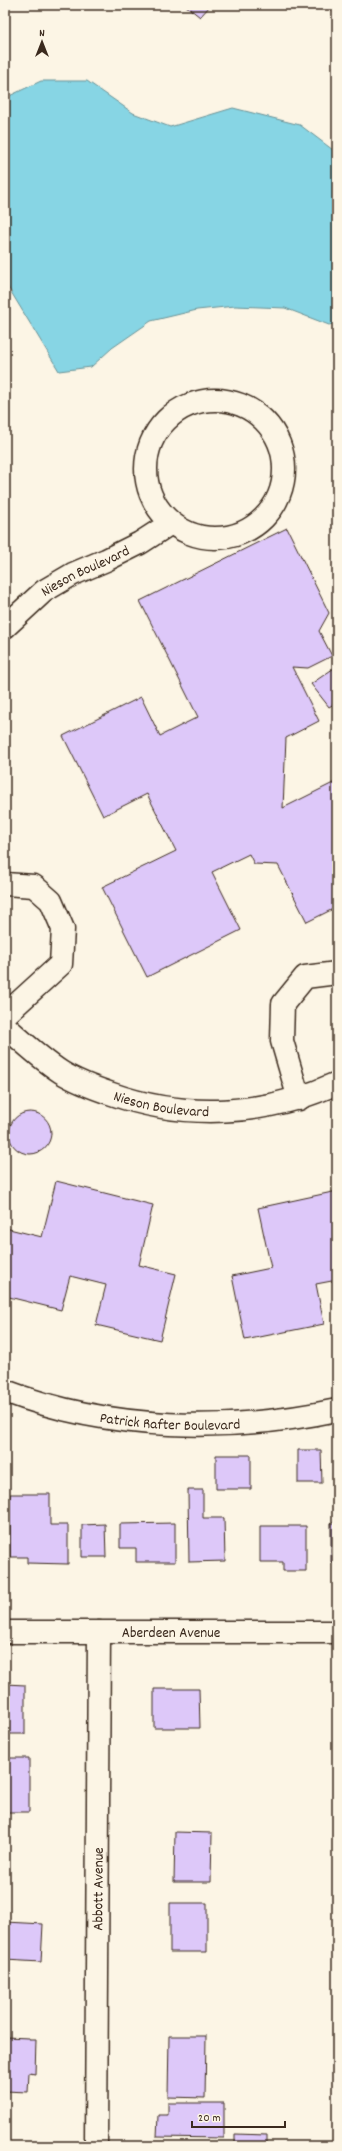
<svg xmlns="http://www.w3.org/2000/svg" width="342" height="2151" viewBox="0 0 342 2151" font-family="Dekko,sans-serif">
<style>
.water{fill:#87d5e4;stroke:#699195}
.building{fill:#ddc8f9;stroke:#3b2a1e}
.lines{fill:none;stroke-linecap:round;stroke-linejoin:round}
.minor-casing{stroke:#3b2a1e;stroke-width:25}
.minor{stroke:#fcf5e5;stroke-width:22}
.labels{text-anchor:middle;stroke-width:3;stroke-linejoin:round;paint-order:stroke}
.street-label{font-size:15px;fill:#3b2a1e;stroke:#fcf5e5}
</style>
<rect width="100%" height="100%" fill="#fcf5e5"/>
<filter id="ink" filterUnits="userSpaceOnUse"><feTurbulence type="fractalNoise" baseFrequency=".025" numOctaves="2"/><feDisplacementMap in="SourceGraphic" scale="8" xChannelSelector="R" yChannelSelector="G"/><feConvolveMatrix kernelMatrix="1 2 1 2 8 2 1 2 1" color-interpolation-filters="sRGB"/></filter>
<g filter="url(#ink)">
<path class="water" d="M41 81H87L133 113 170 127 233 108 300 125 337 153V323L329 325 285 308 235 306 197 310 151 321 112 348 91 367 59 371 5 282V98Z"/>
<path class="building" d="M185 5H211L200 17Z
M287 528 329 613 319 631 332 656 308 668 292 667 319 721 286 738 283 808 337 781V907L307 922 278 865 254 864 249 854 212 872 241 930 147 977 102 887 176 851 147 794 103 816 63 736 141 697 160 736 198 717 140 601Z
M337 666V702L329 707 311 684Z
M9 1133a21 21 0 1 1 42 0a21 21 0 1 1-42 0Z
M56 1181 153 1205 139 1265 176 1274 160 1340 96 1325 106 1285 70 1276 61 1310 5 1296V1228L42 1237Z
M337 1191V1280L316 1284 324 1324 245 1340 232 1276 271 1268 258 1208Z
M298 1450H321L322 1483H298Z
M216 1455H251V1489H216Z
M188 1490H203V1518H224L225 1561 189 1562Z
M10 1494H50V1525H68V1564L27 1563V1557H10Z
M175 1523V1562H136V1548H120V1524Z
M331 1523H337V1562H331Z
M105 1524 106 1557H82V1525Z
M260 1526H306V1571H283V1562H260Z
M5 1684 25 1685V1734H5Z
M154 1689H199L200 1728H154Z
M5 1758H29V1812H5Z
M175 1832 212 1833 211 1882H174Z
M170 1903H207V1952H170Z
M5 1922 43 1924 41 1962 5 1960Z
M169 2036H206L205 2098 168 2097Z
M5 2037 29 2038V2040H36L35 2074 29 2073 28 2092 5 2091Z
M168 2103H224V2138L157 2137 158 2115H168Z
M235 2134 267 2135V2146H235Z"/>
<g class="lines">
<defs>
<g id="minor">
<circle cx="215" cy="469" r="69"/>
<path id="s1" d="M5 627 44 591 73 574 106 560 140 543 171 523"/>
<path d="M5 884 34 886 51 901 63 929 61 964 5 1015"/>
<path id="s2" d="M5 1026C23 1042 41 1059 61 1072 77 1082 94 1088 112 1094 185 1120 266 1116 337 1083"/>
<path d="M299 1099 282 1041 283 1004 305 977 337 973"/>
<path id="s3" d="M5 1391C110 1431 228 1433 337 1410"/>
<path id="s4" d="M5 1632H337"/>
<path id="s5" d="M96 2146 99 1632"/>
</g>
</defs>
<use href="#minor" class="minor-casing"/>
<use href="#minor" class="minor"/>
</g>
</g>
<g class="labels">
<g class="street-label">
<text dy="5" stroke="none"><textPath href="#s1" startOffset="99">Nieson Boulevard</textPath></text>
<text dy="5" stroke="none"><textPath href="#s2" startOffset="179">Nieson Boulevard</textPath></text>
<text dy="5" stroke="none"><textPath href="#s3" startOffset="169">Patrick Rafter Boulevard</textPath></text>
<text dy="5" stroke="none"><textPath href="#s4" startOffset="166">Aberdeen Avenue</textPath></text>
<text dy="5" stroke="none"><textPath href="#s5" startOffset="257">Abbott Avenue</textPath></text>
</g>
</g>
<rect width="342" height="2151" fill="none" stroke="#fcf5e5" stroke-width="20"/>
<rect x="10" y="10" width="322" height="2131" fill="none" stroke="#3b2a1e" stroke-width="1.5" filter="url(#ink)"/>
<g transform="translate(42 42)" stroke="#fcf5e5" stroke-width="3" paint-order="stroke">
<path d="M0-3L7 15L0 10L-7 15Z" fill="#3b2a1e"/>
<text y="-6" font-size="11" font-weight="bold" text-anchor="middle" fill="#3b2a1e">N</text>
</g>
<path d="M192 2121v6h93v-6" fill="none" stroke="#3b2a1e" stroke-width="2"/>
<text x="198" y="2121" font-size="12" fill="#3b2a1e" stroke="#fcf5e5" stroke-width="3" paint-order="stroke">20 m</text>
</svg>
